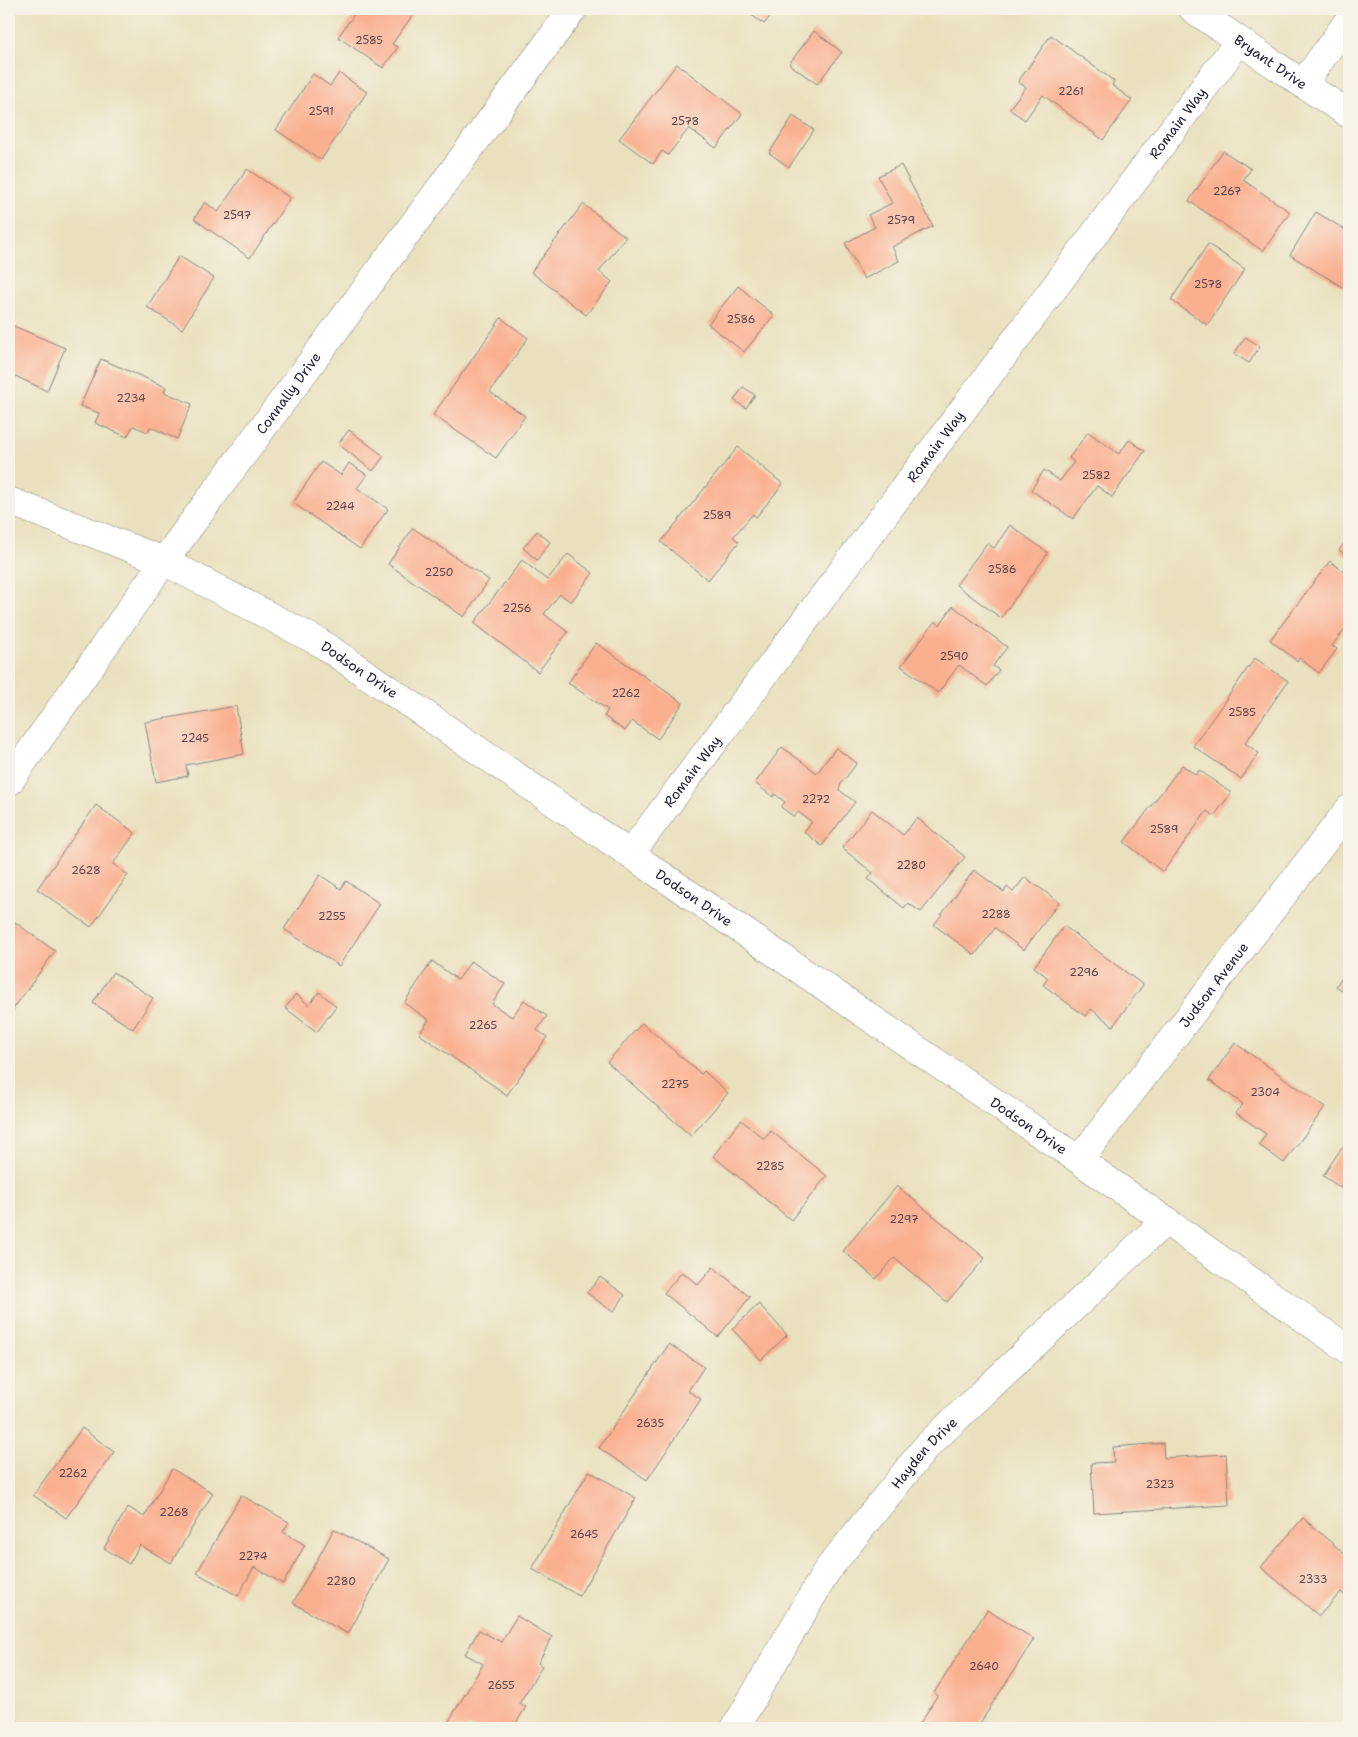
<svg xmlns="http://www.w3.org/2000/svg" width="1358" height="1737" viewBox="0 0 1358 1737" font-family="'Shantell Sans',sans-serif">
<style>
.building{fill:#faaf8f}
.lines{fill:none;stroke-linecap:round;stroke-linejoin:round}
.minor-casing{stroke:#86827c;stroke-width:29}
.tertiary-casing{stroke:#86827c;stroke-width:29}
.minor{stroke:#fff;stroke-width:28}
.tertiary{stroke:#fff;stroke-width:28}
.labels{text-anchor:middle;stroke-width:5;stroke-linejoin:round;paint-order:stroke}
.number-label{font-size:11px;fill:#584550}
.street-label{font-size:14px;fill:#22223b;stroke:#f7f3e8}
</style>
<rect width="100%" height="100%" fill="#f7f3e8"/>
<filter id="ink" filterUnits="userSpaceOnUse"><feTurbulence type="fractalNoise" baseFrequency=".02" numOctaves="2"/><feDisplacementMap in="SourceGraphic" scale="10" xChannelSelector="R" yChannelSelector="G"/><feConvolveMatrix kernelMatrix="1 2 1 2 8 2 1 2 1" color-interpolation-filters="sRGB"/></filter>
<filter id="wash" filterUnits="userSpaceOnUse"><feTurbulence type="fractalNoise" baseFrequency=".0096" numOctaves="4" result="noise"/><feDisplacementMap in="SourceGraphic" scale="20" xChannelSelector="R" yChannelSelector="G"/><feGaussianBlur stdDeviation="1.12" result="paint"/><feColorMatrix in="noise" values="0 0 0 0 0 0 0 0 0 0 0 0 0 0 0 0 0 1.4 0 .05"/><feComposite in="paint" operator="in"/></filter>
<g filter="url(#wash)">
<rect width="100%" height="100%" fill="#e9e1be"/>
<g id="blocks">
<path class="building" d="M358 9H417L392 44 398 47 383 68 338 37Z
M743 9H776L764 24Z
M814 31 842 52 817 84 789 64Z
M1051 35 1114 81 1112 85 1132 100 1103 140 1043 95 1025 120 1009 109 1026 87 1018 82Z
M677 64 742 114 716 148 689 128 668 155 662 151 653 164 619 139Z
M339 73 367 92 321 160 276 130 313 74 330 86Z
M793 116 814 130 789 167 769 153Z
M1223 151 1251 169 1243 180 1290 212 1263 251 1189 201Z
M901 165 933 226 892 247 899 261 864 279 845 243 875 227 868 215 892 203 878 176Z
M247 169 290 198 250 258 194 219 205 202 218 212Z
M583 204 626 237 599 271 612 282 586 315 531 272Z
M1316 212 1349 232V291L1290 255Z
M1208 244 1245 269 1207 325 1171 300Z
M179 256 214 278 182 329 147 307Z
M738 286 774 315 744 352 708 324Z
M501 318 528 338 490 392 525 416 496 458 433 415Z
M9 324 65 348 47 391 9 373Z
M1245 337 1260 346 1249 363 1234 354Z
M101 359 166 387 164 392 192 404 177 439 150 427 148 432 133 426 127 437 95 423 99 413 80 406Z
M743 387 755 395 746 408 734 400Z
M349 430 384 456 373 471 338 444Z
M1088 432 1119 454 1129 440 1145 451 1112 497 1097 486 1073 519 1031 490 1044 470 1060 481 1074 462 1069 458Z
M738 447 783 484 756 517 753 514 733 537 739 542 708 580 661 542Z
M321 462 341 475 349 463 367 475 357 488 388 509 360 549 293 503Z
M1010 525 1048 553 1001 618 956 585 987 543 994 548Z
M413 528 489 580 464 617 388 564Z
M537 531 550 542 537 560 523 548Z
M1349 537V558L1339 550Z
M568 554 593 573 571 602 560 594 544 614 568 632 538 672 474 623 522 560 547 580Z
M1330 561 1349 576V624L1332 646 1337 649 1319 673 1299 658 1297 661 1270 640Z
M953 606 1007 647 993 666 999 670 987 686 959 665 938 693 901 666 935 621 940 625Z
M596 643 683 703 658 739 632 721 625 731 604 716 608 710 568 683Z
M1255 658 1288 681 1245 743 1259 753 1241 779 1193 746Z
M236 706 244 754 186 765 188 776 156 782 145 722Z
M782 747 817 773 836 748 857 763 841 784 839 790 855 802 822 846 804 832 812 822 798 812 794 817 781 807 785 802 775 794 773 797 755 783Z
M1182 765 1196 775 1199 770 1231 793 1214 816 1207 811 1163 872 1124 842Z
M96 805 135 833 113 864 128 875 91 927 37 889Z
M872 810 903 835 917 818 965 857 921 912 908 903 904 908 868 879 873 873 842 848Z
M974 870 1004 892 1007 887 1013 892 1025 877 1059 902 1024 950 995 928 975 955 934 925Z
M320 875 341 889 346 881 380 904 339 966 284 929Z
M9 918 55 951 9 1015Z
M1064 926 1143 985 1113 1026 1091 1009 1085 1016 1043 985 1048 978 1034 967Z
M432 961 458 980 471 961 505 984 492 1004 512 1017 524 1000 547 1016 537 1030 547 1037 507 1095 419 1034 429 1020 404 1003Z
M1349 968V995L1336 986Z
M113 972 153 998 133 1029 93 1003Z
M319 992 336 1006 317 1032 285 1008 296 994 309 1005Z
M642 1023 701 1074 704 1071 728 1093 691 1136 607 1062Z
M1235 1043 1325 1107 1284 1163 1259 1145 1266 1134 1236 1113 1243 1104 1209 1080Z
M741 1120 764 1139 771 1131 827 1176 791 1220 713 1156Z
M1342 1147 1349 1151V1180L1347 1179 1341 1188 1323 1176Z
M897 1186 985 1258 947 1302 894 1258 876 1279 843 1251Z
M713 1267 750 1297 718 1337 664 1293 682 1272 698 1285Z
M600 1277 625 1295 613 1312 587 1293Z
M759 1304 787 1335 761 1360 732 1329Z
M669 1344 704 1367 688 1391 701 1399 647 1480 599 1448Z
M82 1428 114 1452 66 1518 33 1495Z
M1163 1443 1164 1458 1226 1454 1229 1505 1094 1513 1091 1463 1114 1462 1113 1447Z
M172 1469 213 1493 171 1563 140 1545 129 1564 104 1548 128 1507 144 1517Z
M589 1471 636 1498 579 1596 532 1569Z
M241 1495 289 1522 283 1532 305 1545 283 1584 254 1567 238 1596 197 1573Z
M1303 1518 1349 1558V1599L1341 1592 1319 1616 1261 1567Z
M334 1529 389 1559 348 1634 293 1603Z
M987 1610 1034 1639 977 1728H925L919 1725 937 1696 934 1693Z
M517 1616 552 1637 538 1663 542 1666 519 1704 526 1707 513 1728H450L446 1726 483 1664 465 1654 479 1630 501 1642Z"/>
</g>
</g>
<g filter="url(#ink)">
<use href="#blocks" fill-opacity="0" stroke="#86827c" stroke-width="1"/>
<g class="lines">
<defs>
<g id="minor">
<path id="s1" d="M1193 9 1303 84 1349 114"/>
<path d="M1303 84 1349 20"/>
<path id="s2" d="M631 853 1239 41"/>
<path id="s3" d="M1079 1160 1349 809"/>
<path id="s4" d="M735 1728 828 1569 926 1447 1166 1220"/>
</g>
<g id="tertiary">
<path id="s5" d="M9 501 164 561 319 642 1079 1160 1349 1350"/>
<path id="s6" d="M9 782 164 561 573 9"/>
</g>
</defs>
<use href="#minor" class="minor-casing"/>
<use href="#tertiary" class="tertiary-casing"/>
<use href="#minor" class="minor"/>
<use href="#tertiary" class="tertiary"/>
</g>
</g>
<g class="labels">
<g class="number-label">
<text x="369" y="44">2585</text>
<text x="1071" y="95">2261</text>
<text x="321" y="115">2591</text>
<text x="685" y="125">2578</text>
<text x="1227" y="195">2267</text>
<text x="237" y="219">2597</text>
<text x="901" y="224">2579</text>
<text x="1208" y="288">2578</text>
<text x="741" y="323">2586</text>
<text x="131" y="402">2234</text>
<text x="1096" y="479">2582</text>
<text x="340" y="510">2244</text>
<text x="717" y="519">2589</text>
<text x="1002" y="573">2586</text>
<text x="439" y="576">2250</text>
<text x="517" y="612">2256</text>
<text x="954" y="660">2590</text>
<text x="626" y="697">2262</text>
<text x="1242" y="716">2585</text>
<text x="195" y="742">2245</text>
<text x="816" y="803">2272</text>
<text x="1164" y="833">2589</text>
<text x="911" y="869">2280</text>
<text x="86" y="874">2628</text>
<text x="996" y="918">2288</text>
<text x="332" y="920">2255</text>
<text x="1084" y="976">2296</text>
<text x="483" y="1029">2265</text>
<text x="675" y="1088">2275</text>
<text x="1265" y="1096">2304</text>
<text x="770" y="1170">2285</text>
<text x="904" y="1223">2297</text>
<text x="650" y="1427">2635</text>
<text x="73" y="1477">2262</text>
<text x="1160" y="1488">2323</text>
<text x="174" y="1516">2268</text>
<text x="584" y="1538">2645</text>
<text x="253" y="1560">2274</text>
<text x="1313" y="1583">2333</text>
<text x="341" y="1585">2280</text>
<text x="984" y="1670">2640</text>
<text x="501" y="1689">2655</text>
</g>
<g class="street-label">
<text dy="5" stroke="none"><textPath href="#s1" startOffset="94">Bryant Drive</textPath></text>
<text dy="5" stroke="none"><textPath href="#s2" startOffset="912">Romain Way</textPath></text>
<text dy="5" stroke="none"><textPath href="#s6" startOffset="479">Connally Drive</textPath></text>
<text dy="5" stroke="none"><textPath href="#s2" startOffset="508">Romain Way</textPath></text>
<text dy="5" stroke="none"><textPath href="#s5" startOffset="390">Dodson Drive</textPath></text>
<text dy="5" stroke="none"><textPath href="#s2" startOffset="102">Romain Way</textPath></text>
<text dy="5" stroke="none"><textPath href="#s5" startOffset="795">Dodson Drive</textPath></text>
<text dy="5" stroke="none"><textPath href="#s3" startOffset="221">Judson Avenue</textPath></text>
<text dy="5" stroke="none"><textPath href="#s5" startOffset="1200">Dodson Drive</textPath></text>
<text dy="5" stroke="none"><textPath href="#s4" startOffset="335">Hayden Drive</textPath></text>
</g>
</g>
<rect width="1358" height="1737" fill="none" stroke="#f7f3e8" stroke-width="30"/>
</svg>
